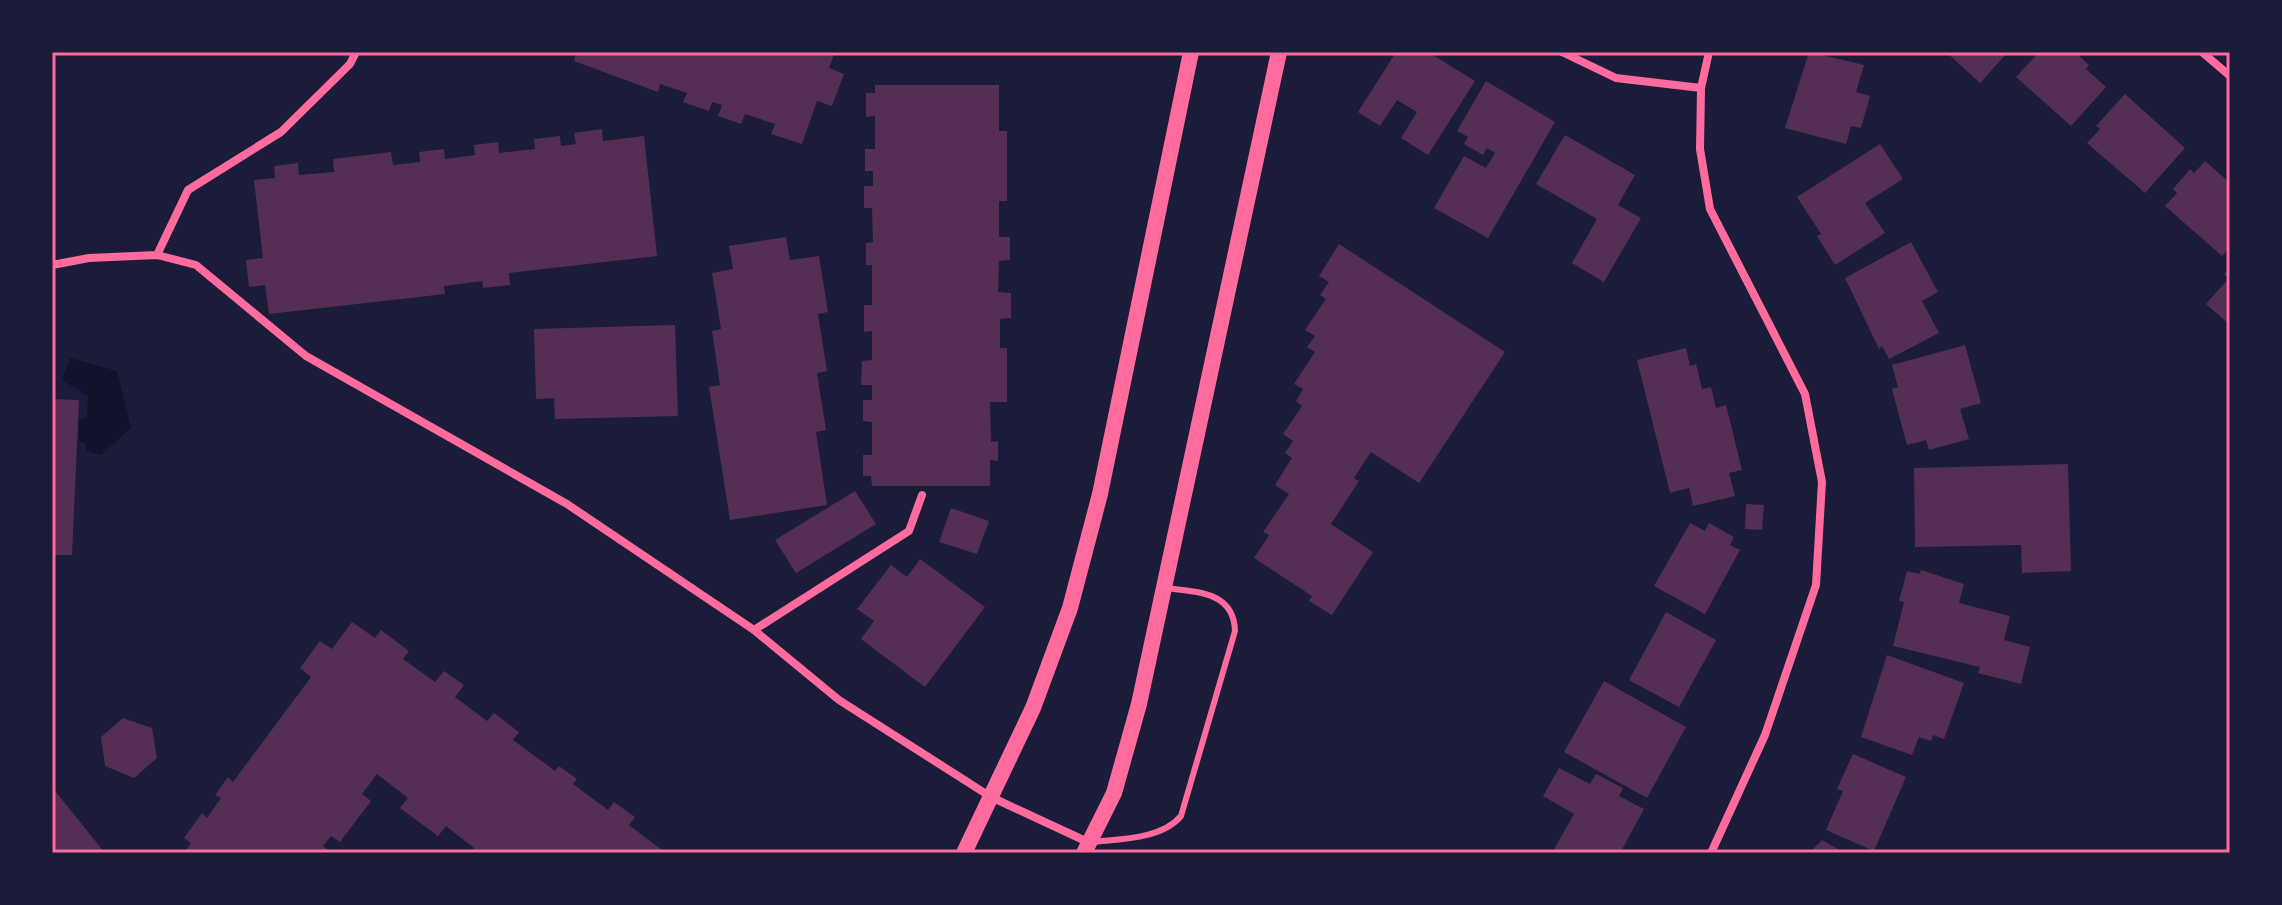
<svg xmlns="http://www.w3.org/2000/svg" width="2282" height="905" viewBox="0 0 2282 905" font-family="'PT Sans',sans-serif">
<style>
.water{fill:#12122b}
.building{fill:#542f53}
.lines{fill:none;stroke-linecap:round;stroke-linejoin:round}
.service{stroke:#ff6b9d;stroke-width:6}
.minor{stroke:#ff6b9d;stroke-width:8}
.secondary{stroke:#ff6b9d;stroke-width:16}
.neatline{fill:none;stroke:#ff6b9d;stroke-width:3}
</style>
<rect width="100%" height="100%" fill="#1b1b3a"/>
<path class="water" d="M70 358 117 371 131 428 101 455 86 451V444L79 441V421L87 417 88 396 62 380Z"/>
<path class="building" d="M576 52H835L829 68 844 74 832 106 817 101 802 144 771 134 775 124 745 114 741 124 718 116 722 105 712 102 709 111 683 102 687 93 660 84 658 92 574 61Z
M1396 52H1428L1475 81 1428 155 1401 138 1417 112 1397 100 1380 126 1358 112Z
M1809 52 1864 65 1856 92 1870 96 1861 128 1851 126 1846 144 1785 128Z
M1946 52H2008L1980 83Z
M2039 52H2075L2089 65 2086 69 2106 87 2071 126 2016 77Z
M1486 81 1555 122 1488 238 1434 208 1464 156 1486 168 1495 153 1487 148 1483 155 1464 144 1468 137 1457 131Z
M875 85H999V131H1007V201H999V237H1010V260L999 261 998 292 1011 293V318L1000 319V348H1007V402H990L991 442 998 441V461L990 460V486H872L871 476H863V455H872V422L863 421V400H872V385H861L862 361 872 360V331L864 332V305H872V265H866V243L873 242 872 208H864V186H873V171H865V149H875V116L866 117V93H875Z
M2125 94 2185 148 2145 193 2087 143 2100 129 2096 126Z
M602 129 603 141 644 136 657 256 509 273 510 285 483 288 482 281 444 286 445 294 269 314 265 285 249 287 246 260 263 258 254 180 275 178 274 166 298 163 299 175 334 172 333 159 391 152 393 165 420 162 419 152 444 149 445 159 475 155 474 145 498 142 499 153 535 149 534 139 560 136 561 146 576 144 574 133Z
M1565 135 1635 175 1618 205 1641 218 1604 282 1572 263 1597 219 1536 184Z
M1880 144 1903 179 1865 203 1885 233 1835 265 1817 236 1821 234 1797 197Z
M2205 161 2230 183V247L2222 256 2165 206 2177 193 2173 189 2190 169 2194 173Z
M786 237 790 260 819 256 828 312 818 314 827 371 817 373 826 430 816 432 827 505 730 520 709 387 720 385 712 331 721 329 712 273 733 269 729 246Z
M1911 242 1938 292 1922 301 1939 333 1889 359 1882 346 1879 349 1845 278Z
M1339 244 1505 352 1419 483 1371 452 1354 478 1359 481 1331 524 1373 552 1332 615 1309 601 1312 596 1254 558 1269 535 1263 532 1289 494 1275 485 1292 458 1285 453 1293 441 1283 434 1302 406 1296 401 1303 389 1294 384 1315 352 1307 347 1315 336 1305 330 1326 299 1320 295 1329 282 1319 276Z
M2230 268V325L2206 304 2229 278 2224 274Z
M675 325 678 416 555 419 554 398 536 399 534 329Z
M1965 345 1981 403 1960 409 1969 439 1929 450 1926 440 1907 445 1892 389 1898 387 1892 365Z
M1686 348 1690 366 1696 364 1702 389 1711 387 1716 408 1726 405 1742 470 1729 473 1735 496 1693 506 1689 488 1670 493 1637 360Z
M52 399 79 400 72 555H52Z
M2068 464 2071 571 2022 573 2021 545 1915 547 1914 468Z
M855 491 876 524 796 573 775 540Z
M1746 504 1764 505 1762 530 1745 529Z
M951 508 989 521 977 554 939 542Z
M1690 523 1705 531 1709 523 1734 537 1730 545 1740 550 1705 614 1654 586Z
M920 559 985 607 925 687 861 639 874 621 857 609 891 565 907 577Z
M1921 570 1964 584 1959 603 2010 616 2004 640 2030 647 2021 684 1978 673 1980 667 1893 646 1904 602 1899 601 1907 571 1920 574Z
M1666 612 1716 640 1679 707 1629 680Z
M352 622 375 638 381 630 409 651 403 659 435 682 444 671 464 685 455 697 487 721 494 713 519 732 513 740 555 771 559 766 577 779 573 784 608 810 614 802 635 817 629 825 666 853H470L474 848 446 826 438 836 400 808 408 798 377 774 362 794 371 801 340 842 331 836 323 846 333 853H184L191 843 184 838 202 813 207 818 221 798 215 795 228 777 233 782 311 677 300 668 320 641 332 649Z
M1887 655 1964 683 1944 739 1933 735 1931 741 1919 737 1912 755 1861 737Z
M1604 681 1686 727 1647 798 1564 752Z
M123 718 152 728 157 758 134 778 105 766 101 737Z
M1853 754 1906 777 1874 851 1826 830 1843 791 1837 789Z
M1559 768 1590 784 1596 774 1623 788 1619 796 1644 809 1620 853H1552L1574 814 1543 796Z
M52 787 105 853H52Z
M1822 840 1845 853H1809Z"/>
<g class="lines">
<path class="service" d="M1093 842C1121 839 1162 839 1181 816L1235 631C1234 591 1196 592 1165 588"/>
<path class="minor" d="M1562 52 1616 78 1701 88
M1709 52 1701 88 1700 149 1710 209 1805 394 1822 482 1816 585 1765 735 1711 853
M2202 52 2230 76
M157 255 188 190 281 132 350 64 356 52
M52 265 89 258 157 255 196 265 306 356 567 504 754 630 839 700 991 797 1090 843
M754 630 909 531 922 495"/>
<path class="secondary" d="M964 853 1033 708 1070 608 1100 494 1191 52
M1084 853 1114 793 1139 704 1279 52"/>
</g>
<rect width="2282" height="905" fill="none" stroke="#1b1b3a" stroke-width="108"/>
<rect x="54" y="54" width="2174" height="797" class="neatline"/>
</svg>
